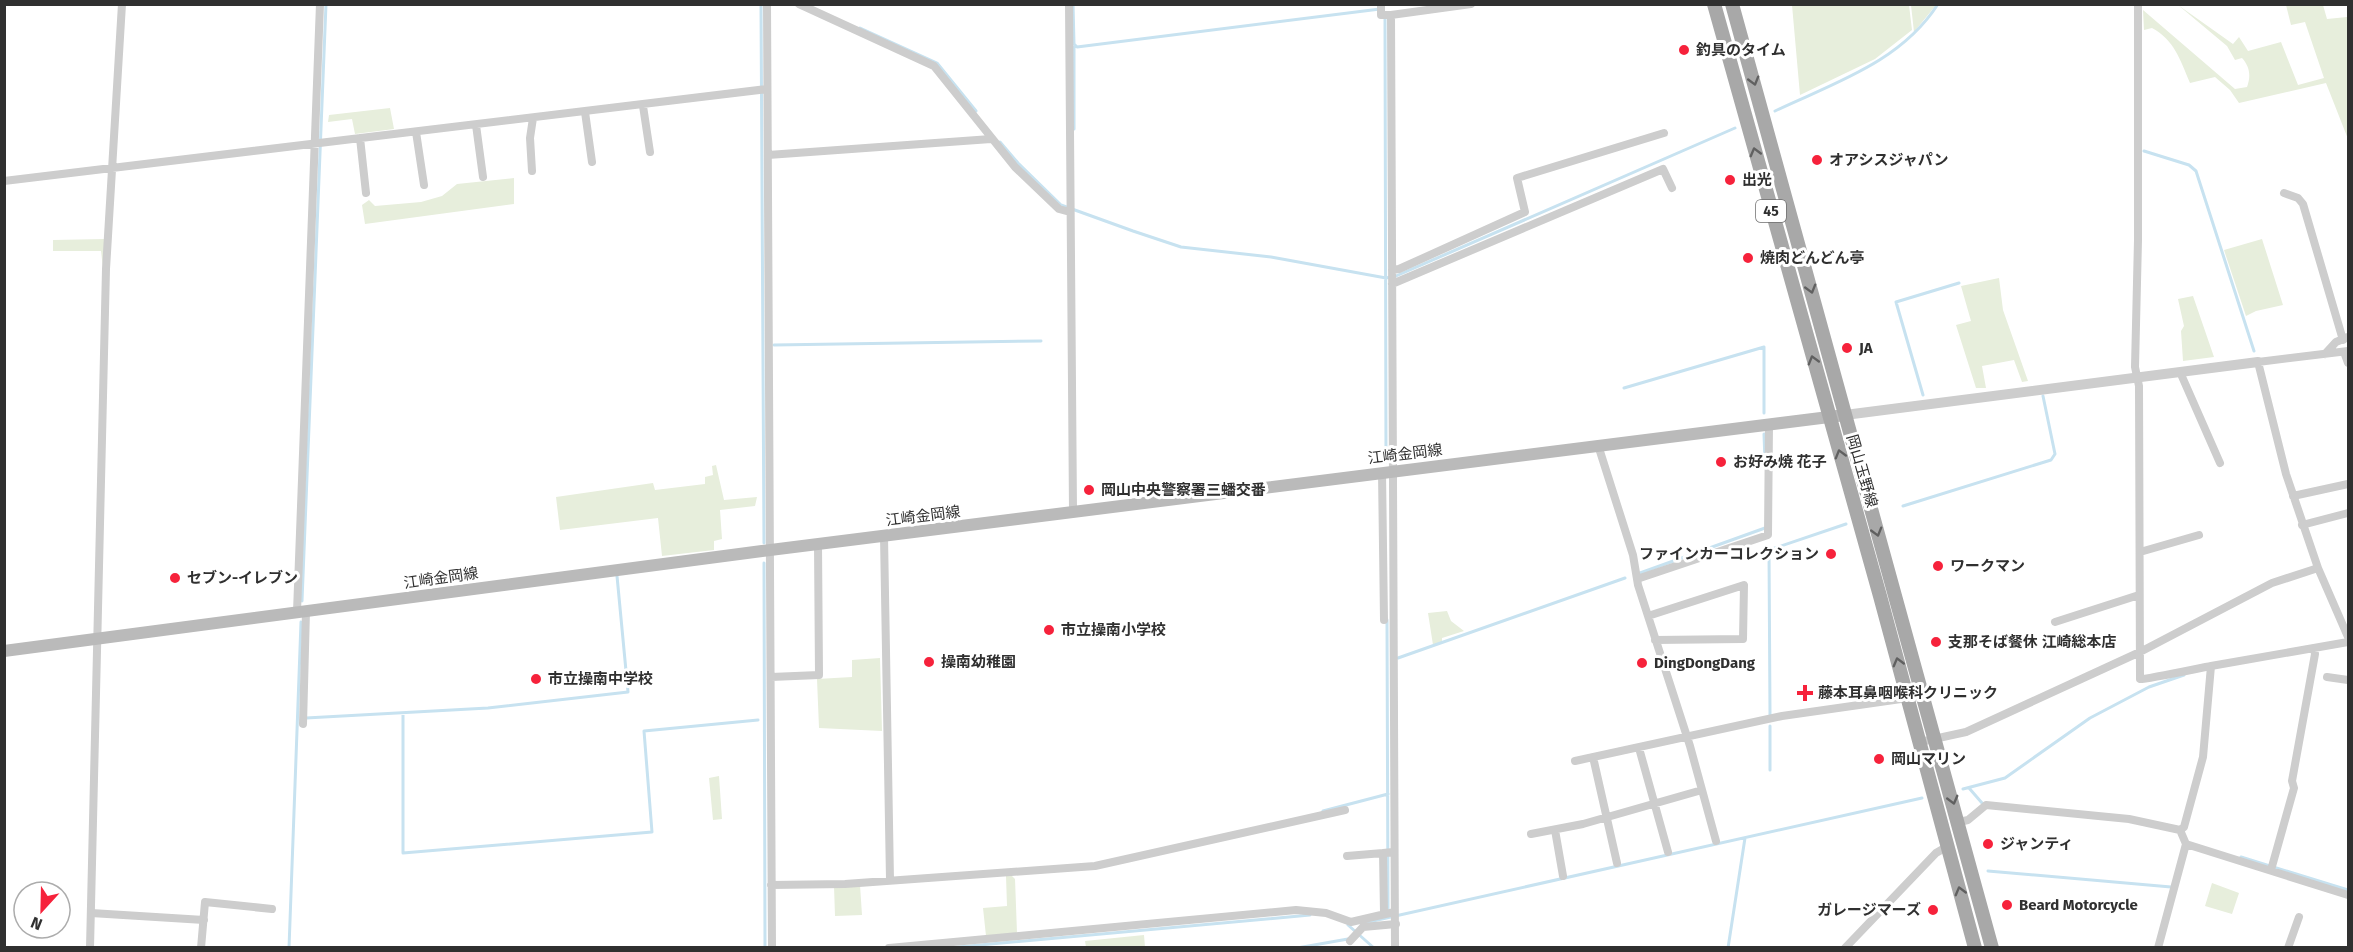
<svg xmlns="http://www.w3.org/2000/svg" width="2353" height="952" viewBox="0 0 2353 952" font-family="'Fira Sans','Noto Sans JP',sans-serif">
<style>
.green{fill:#e7eedc}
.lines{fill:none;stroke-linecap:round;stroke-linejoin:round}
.stream{stroke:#c7e2f0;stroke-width:3}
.minor{stroke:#cdcdcd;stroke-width:8}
.tertiary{stroke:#cdcdcd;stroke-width:10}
.secondary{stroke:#bababa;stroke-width:12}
.primary{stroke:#a8a8a8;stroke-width:14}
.oneway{stroke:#606060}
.poi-dot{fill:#f6223b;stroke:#fff;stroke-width:2}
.labels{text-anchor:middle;stroke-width:6;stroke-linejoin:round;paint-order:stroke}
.shield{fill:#fff;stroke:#6e6e6e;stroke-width:1.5}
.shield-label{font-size:14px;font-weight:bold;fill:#303030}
.poi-label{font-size:15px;font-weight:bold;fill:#303030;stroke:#fff;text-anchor:start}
.street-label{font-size:15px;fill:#303030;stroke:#fff}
</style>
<rect width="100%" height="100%" fill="#fff"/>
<path class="green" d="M1792 5H1909L1912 30 1875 59 1800 95Z
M1911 5H1936L1914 32Z
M2178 5 2233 44 2239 37 2248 51 2281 42 2298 85 2324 78 2305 22 2291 25 2286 5H2323L2327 19 2347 17 2348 139 2326 83 2239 103 2230 90 2215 77 2190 83C2180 59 2174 40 2152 28L2144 30 2143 10 2235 89 2247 87C2251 76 2250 67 2242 58L2235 60 2227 46Z
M390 108 394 129 355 134 352 119 328 122 329 115Z
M514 178V204L365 224 362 205 369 200 375 206 421 202 442 196 457 184Z
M105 239 103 268 101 251H53V240Z
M2262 239 2283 305 2256 311 2246 316 2224 250Z
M1999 278 2003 310 2028 381 2022 382 2014 360 1982 366 1986 388H1976L1956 325 1971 321 1961 286Z
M2193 296 2214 357 2183 361 2181 331 2184 326 2178 299Z
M716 465 724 500 757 497 755 506 720 510 722 539 714 541V550L662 556 658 518 560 530 556 497 653 483 655 490 705 484V477L713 475 712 466Z
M1447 611 1451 621 1464 631 1442 638V642L1433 645 1428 613Z
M880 658 882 731 819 728 817 679 852 677V660Z
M719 776 722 819 713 820 709 778Z
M1006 876H1012L1015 879 1017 933 986 936 983 908 1007 906Z
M2212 883 2239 893 2232 914 2205 906Z
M860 885 862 915 835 916 834 886Z
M1144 935 1145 947H1086L1085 941Z"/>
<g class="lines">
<path class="stream" d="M761 4 764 543
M1073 4 1074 44 1077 47 1380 9
M1385 17 1386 462
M860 28 937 63 976 111
M1775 111C1834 83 1901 62 1938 4
M1074 129V47
M1000 142 1018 163 1061 205 1133 231 1181 247 1271 257 1386 278 1396 276 1735 128
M2144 151 2189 165 2196 171 2254 351
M774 345 1041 341
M1624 388 1764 347V413
M1923 395 1896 302 1959 283
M1764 434 1765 462
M1903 506 2051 460 2055 454 2043 396
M764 563 765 948
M1640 573 1765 528
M302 601 326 4
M1387 620 1388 908
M1398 658 1625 578
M403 713V853L652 832 644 731 758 720
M1770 715 1769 550 1846 524
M306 718 488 708 628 692 617 576
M1770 726V770
M1969 788 1982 803
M1963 789 2005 778 2090 718 2149 687 2184 675
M1323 811 1388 794
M2241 857 2348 890
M1988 871 2171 887
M1364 923 1922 798
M1348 925 1374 948
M289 948 301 622
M947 948 1310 915
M1297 948 1348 939
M1728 948 1745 838"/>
<path class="minor" d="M767 4 772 948
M799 4 934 66 1015 167 1059 209 1070 212
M1069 4 1073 511
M1381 4V15H1391L1395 948
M2138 4V240L2135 367 2139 386 2140 679C2144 680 2200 668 2211 666L2203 757 2184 827 2180 830
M1391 15 1471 4
M643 106 650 152
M585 112 592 162
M476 125 483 177
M416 132 424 185
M360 138 366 193
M768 155 991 139
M532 171 530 138 533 118
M4 181 767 89
M2284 193 2298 198 2303 204 2343 340
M1392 270 1399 269 1525 212 1517 178 1664 133
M1392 284 1663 169 1672 188
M2344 352 2348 363
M2325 354 2336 342 2348 337
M2180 372 2220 463
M1598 445 1633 555 1638 585 1690 746 1716 841
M1382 472 1384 620
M2293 496 2348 484
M2302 525 2348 513
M884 536 890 880
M2140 552 2199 535
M2318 568 2348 637
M1637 579 1768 535 1769 424
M297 612 320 4
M1648 616 1744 585 1743 639 1655 640
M2055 622 2139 595
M2211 666 2348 642
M771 677 819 675 818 544
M2327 677 2348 680
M303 724 306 611
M1920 742 1966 732 2140 652 2272 583 2318 568 2286 474 2258 362 2348 351
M1639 748 1668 852
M1593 757 1617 863
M1575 761 1782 716 1908 698
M1959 822 1968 820 1986 805 2129 819 2180 830
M1555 830 1563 876
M1531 834 1583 824 1702 790
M2186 844 2348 895
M1347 856 1383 853
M2271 870 2294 788 2292 781 2315 654 2314 648
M771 885 845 884 1095 866 1345 810
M91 913 204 920
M1384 913 1383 853 1393 852
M1350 941 1363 927 1396 924
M90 948 106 269 122 4
M201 948 205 902 272 909
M889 948 1296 910 1326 913 1351 922 1394 912
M1845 948 1936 853 1948 846
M2158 948 2186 844 2180 830
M2288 948 2299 917"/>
<path class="tertiary" d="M1845 415 2258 362"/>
<path class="secondary" d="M4 651 762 551 1845 415"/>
<path class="primary" d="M1714 4 1880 596 1975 948
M1732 4 1992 948"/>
</g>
<defs><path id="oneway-chevron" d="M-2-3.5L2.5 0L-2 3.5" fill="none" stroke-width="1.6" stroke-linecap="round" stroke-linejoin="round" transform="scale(1.5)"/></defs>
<g class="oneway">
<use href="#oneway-chevron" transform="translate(1754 81) rotate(74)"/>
<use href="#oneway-chevron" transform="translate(1755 152) rotate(-105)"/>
<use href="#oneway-chevron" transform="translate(1811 289) rotate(74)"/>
<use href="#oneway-chevron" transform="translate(1813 360) rotate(-106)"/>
<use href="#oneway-chevron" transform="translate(1840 454) rotate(-106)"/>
<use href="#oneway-chevron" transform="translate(1877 532) rotate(74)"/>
<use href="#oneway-chevron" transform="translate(1898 662) rotate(-105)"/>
<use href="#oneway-chevron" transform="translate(1953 800) rotate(75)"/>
<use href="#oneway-chevron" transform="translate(1960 891) rotate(-105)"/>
</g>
<g class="poi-dot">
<circle cx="1684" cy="50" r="6"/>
<circle cx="1817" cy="160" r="6"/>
<circle cx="1730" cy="180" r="6"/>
<circle cx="1748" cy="258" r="6"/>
<circle cx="1847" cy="348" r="6"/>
<circle cx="1721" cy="462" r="6"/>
<circle cx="1089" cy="490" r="6"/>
<circle cx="1831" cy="554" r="6"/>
<circle cx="1938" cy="566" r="6"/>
<circle cx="175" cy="578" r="6"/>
<circle cx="1049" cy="630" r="6"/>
<circle cx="1936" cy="642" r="6"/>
<circle cx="929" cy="662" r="6"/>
<circle cx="1642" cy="663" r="6"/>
<circle cx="536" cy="679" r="6"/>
<path d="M1802 684h6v6h6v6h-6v6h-6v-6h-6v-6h6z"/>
<circle cx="1879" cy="759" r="6"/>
<circle cx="1988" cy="844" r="6"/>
<circle cx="2007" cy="905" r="6"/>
<circle cx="1933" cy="910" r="6"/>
</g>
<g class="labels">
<rect class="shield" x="1756" y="200" width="30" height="22" rx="4.5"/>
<g class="shield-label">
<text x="1771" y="216">45</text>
</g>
<g class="poi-label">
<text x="1696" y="55">釣具のタイム</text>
<text x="1829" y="165">オアシスジャパン</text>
<text x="1742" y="185">出光</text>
<text x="1760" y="263">焼肉どんどん亭</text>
<text x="1859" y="353">JA</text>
<text x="1733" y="467">お好み焼 花子</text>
<text x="1101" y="495">岡山中央警察署三蟠交番</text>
<text x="1819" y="559" text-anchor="end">ファインカーコレクション</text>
<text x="1950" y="571">ワークマン</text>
<text x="187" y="583">セブン-イレブン</text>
<text x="1061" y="635">市立操南小学校</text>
<text x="1948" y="647">支那そば餐休 江崎総本店</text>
<text x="941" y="667">操南幼稚園</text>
<text x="1654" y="668">DingDongDang</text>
<text x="548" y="684">市立操南中学校</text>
<text x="1818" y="698">藤本耳鼻咽喉科クリニック</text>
<text x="1891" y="764">岡山マリン</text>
<text x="2000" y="849">ジャンティ</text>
<text x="2019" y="910">Beard Motorcycle</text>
<text x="1921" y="915" text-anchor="end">ガレージマーズ</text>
</g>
<g class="street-label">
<text transform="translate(1405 454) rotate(-7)" y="5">江崎金岡線</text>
<text transform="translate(1862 471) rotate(74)" y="5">岡山玉野線</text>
<text transform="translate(923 516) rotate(-7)" y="5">江崎金岡線</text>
<text transform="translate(441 578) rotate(-8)" y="5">江崎金岡線</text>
</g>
</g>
<rect width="2353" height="952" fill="none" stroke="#303030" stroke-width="12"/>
<g transform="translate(42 910) rotate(202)"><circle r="28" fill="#ffffff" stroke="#acacac" stroke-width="1.5"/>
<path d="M0-4.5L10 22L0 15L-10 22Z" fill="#f6223b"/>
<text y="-9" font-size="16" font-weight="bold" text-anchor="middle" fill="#303030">N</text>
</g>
</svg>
